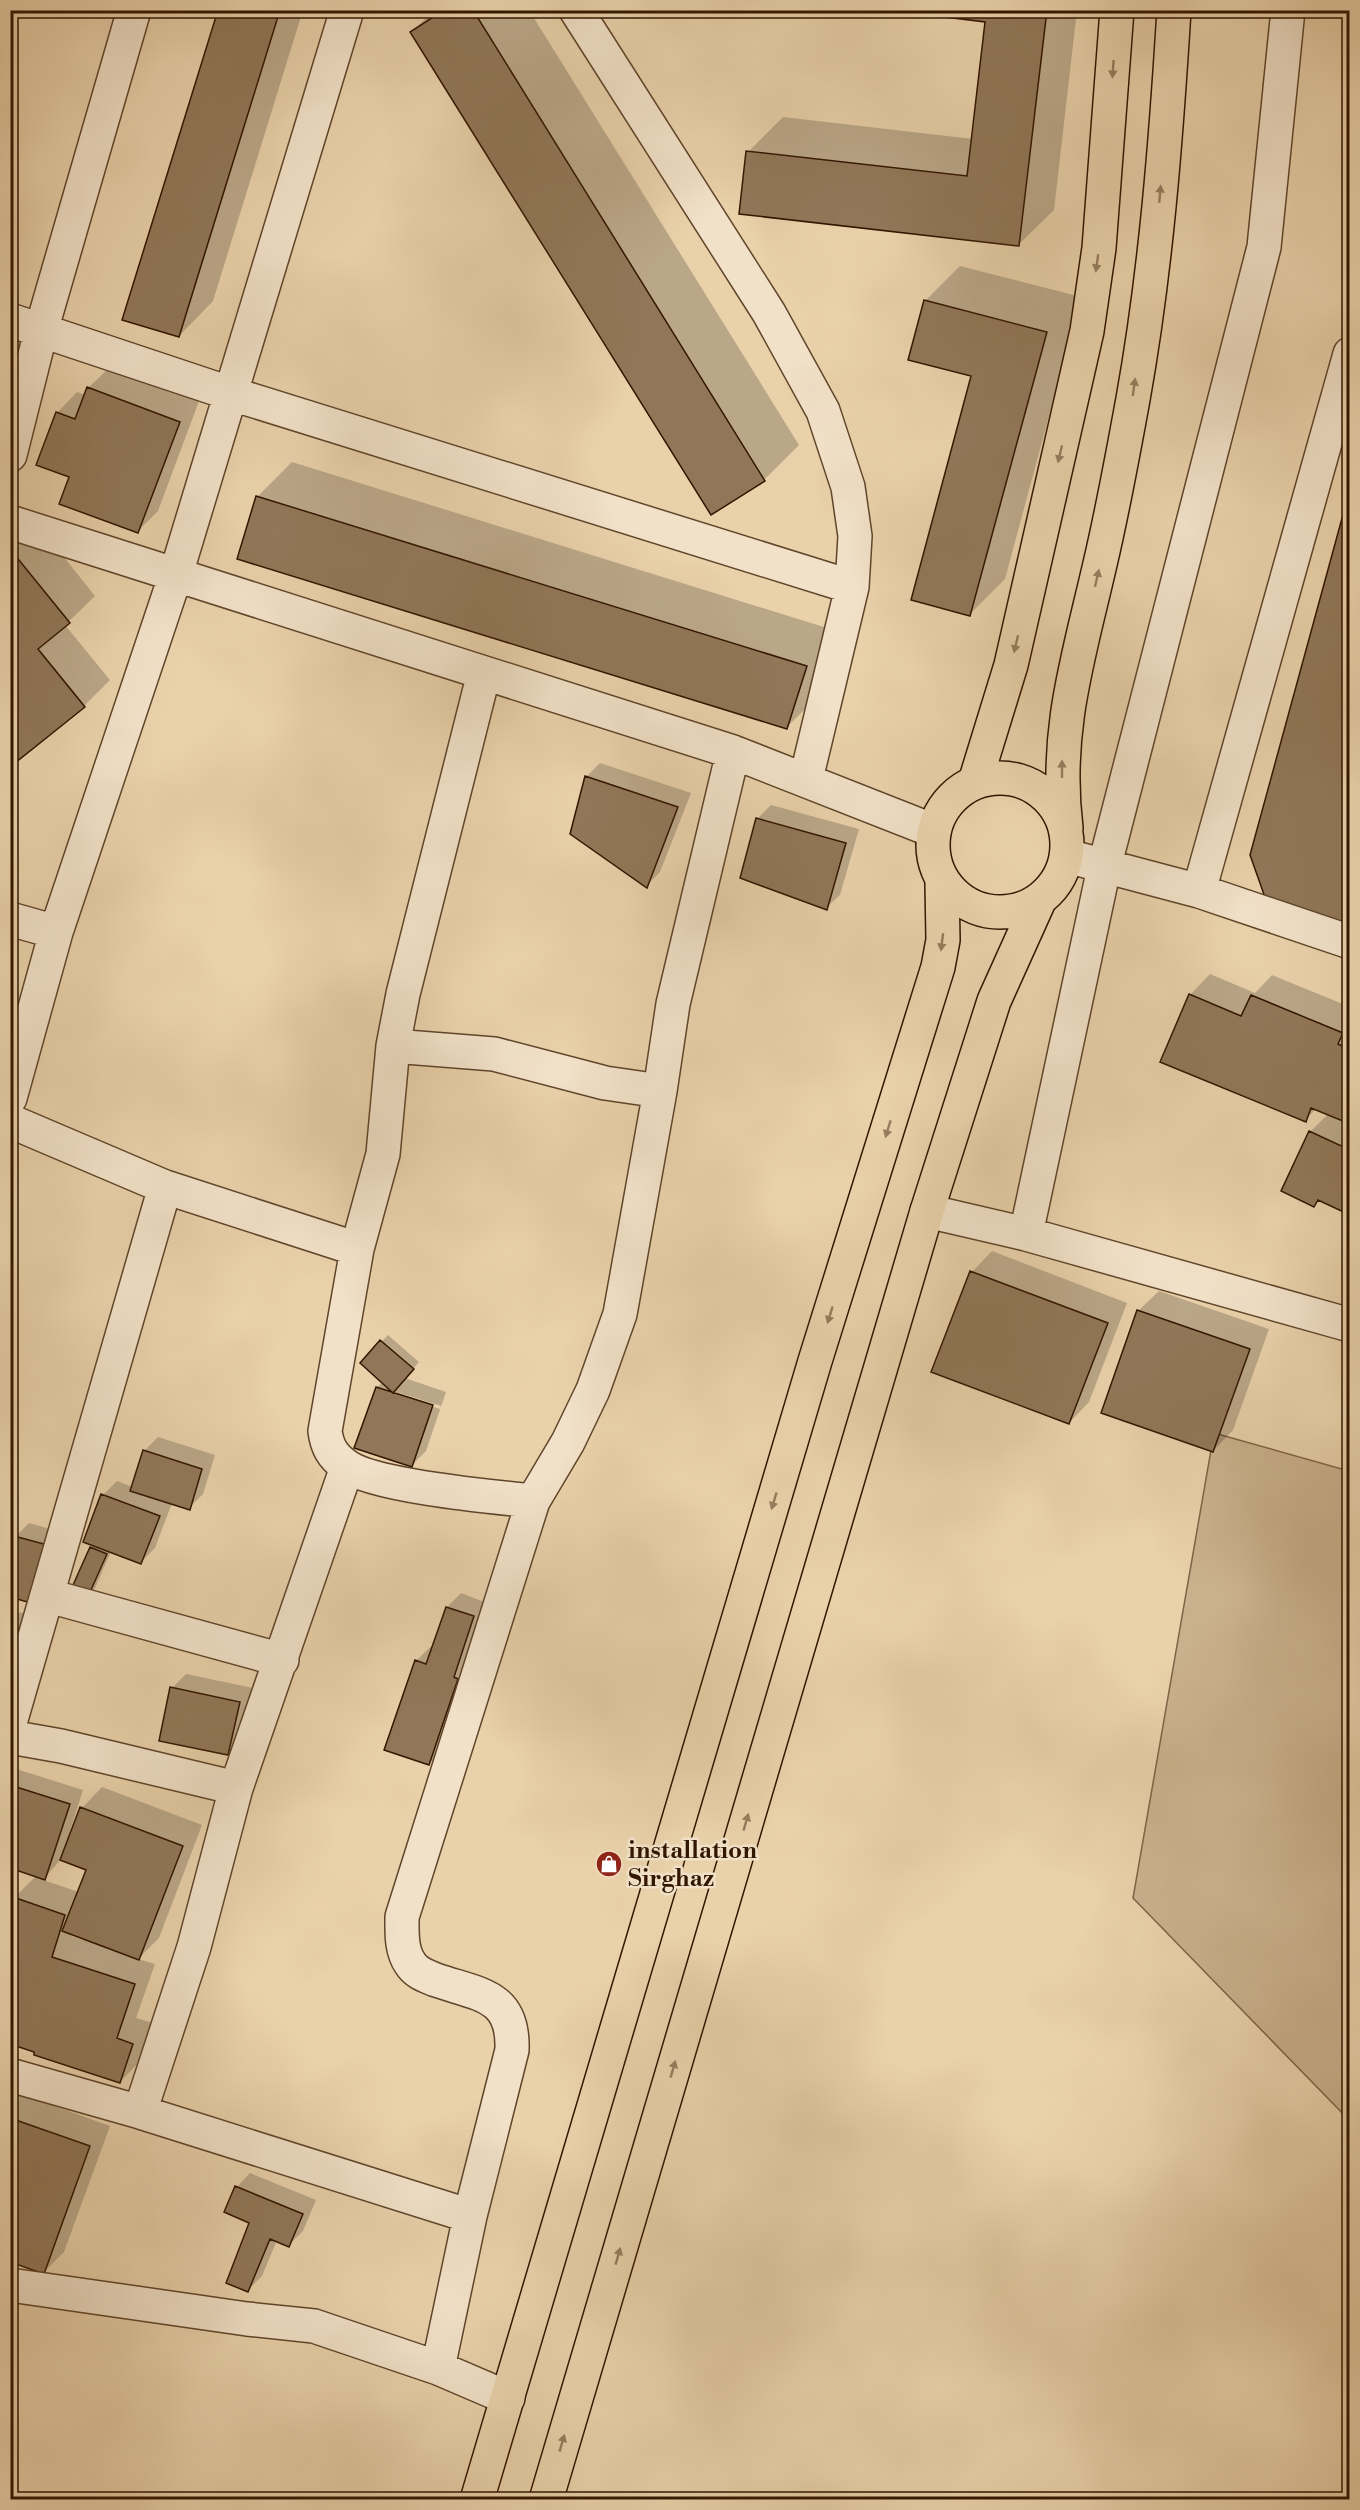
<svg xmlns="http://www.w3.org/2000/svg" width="1360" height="2510" viewBox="0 0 1360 2510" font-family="'Libre Bodoni',serif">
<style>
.green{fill:#cab18d;stroke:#7e6446;stroke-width:1.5}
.shadow{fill:#0003;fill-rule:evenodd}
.building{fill:#917758;stroke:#321600;stroke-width:1.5}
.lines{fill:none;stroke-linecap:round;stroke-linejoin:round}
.minor-casing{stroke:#60452a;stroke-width:36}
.highway-casing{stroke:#321600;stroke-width:36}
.minor{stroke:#f1e1c8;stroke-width:33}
.highway{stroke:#e9d1aa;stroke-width:33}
.oneway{fill:#977d5e}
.labels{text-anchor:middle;stroke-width:5;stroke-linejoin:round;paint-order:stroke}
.poi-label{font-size:24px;font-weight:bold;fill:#321600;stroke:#f1e1c8;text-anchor:start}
</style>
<rect width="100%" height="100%" fill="#e9d1aa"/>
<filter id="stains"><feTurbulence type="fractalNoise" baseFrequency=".00333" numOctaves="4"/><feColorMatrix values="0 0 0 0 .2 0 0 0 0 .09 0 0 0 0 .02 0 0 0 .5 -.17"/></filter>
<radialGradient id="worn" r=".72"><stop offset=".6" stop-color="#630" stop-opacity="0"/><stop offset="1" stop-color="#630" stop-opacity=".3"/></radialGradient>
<path class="green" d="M1214 1433 1349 1471V2120L1133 1898Z"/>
<path class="shadow" d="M220 10H303L213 301 179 336Z
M434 10H529L799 445 764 480 412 32Z
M900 10H1077L1054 210 1019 244 748 152 783 117 973 139 987 20Z
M960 266 1081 297 1005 579 970 614 972 375 925 301Z
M10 327 19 330 10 355Z
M109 368 199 401 158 511 138 531 71 476 57 413 77 392 86 395 88 388Z
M292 462 840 632 821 693 786 728 257 497Z
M31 516 95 596 65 625 110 680 84 706 10 765V533Z
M600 763 691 793 660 872 646 886 586 777Z
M771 805 859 829 840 895 826 908 757 819Z
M1210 974 1255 993 1272 975 1350 1007V1213L1320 1199 1314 1205 1283 1191 1311 1131 1329 1113 1317 1108 1305 1120 1190 995Z
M992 1251 1127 1303 1089 1402 1069 1423 972 1272Z
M1159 1291 1269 1329 1233 1430 1213 1451 1138 1311Z
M388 1335 419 1362 405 1378 446 1392 426 1451 412 1465 377 1387 383 1382 382 1341ZM393 1391 441 1406 440 1409 391 1393Z
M158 1437 215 1455 203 1494 189 1508 172 1503 155 1548 141 1562 111 1551 89 1602 91 1548 95 1544 85 1541 103 1495 117 1481 133 1487 144 1451Z
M29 1523 68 1534 37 1604 15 1537Z
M461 1593 487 1603 443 1750 429 1764 416 1661 430 1647 433 1648 447 1607Z
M10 1610 39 1617 10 1682Z
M186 1674 253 1688 241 1740 227 1754 172 1688Z
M10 1767 83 1790 70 1831 72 1832 82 1808 102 1787 202 1825 159 1938 138 1959 155 1964 136 2018 153 2023 140 2061 120 2082 14 1898 37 1875 10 1867ZM61 1859 88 1870 79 1892 43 1880ZM72 1933 84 1938 83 1940 71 1936Z
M10 2090 110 2126 64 2252 44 2272 10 2260Z
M250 2173 316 2200 303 2231 289 2245 277 2240 262 2276 248 2290 251 2222 237 2187Z"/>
<path class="building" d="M218 10H280L179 337 122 320Z
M444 10H473L765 481 711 515 410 32Z
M887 10H1047L1019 246 739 214 746 151 967 176 985 22Z
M924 300 1047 332 970 616 911 600 971 376 908 360Z
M87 387 180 422 138 533 59 504 69 477 36 465 56 412 75 419Z
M1350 489V930L1267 903 1250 855Z
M256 496 807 666 787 729 237 559Z
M10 549 70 623 38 649 85 707 10 767Z
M585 776 678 807 647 888 570 834Z
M756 818 846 843 827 910 740 878Z
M1189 994 1241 1016 1251 995 1343 1033 1338 1044 1350 1049V1124L1311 1108 1306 1122 1160 1062Z
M1309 1131 1350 1150V1215L1318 1200 1314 1207 1281 1191Z
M970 1271 1108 1323 1069 1424 931 1372Z
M1137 1310 1250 1349 1213 1452 1101 1413Z
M380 1340 414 1369 393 1393 360 1363Z
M376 1387 433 1405 412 1467 354 1448Z
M143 1450 202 1469 190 1510 130 1491Z
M101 1494 160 1516 141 1564 83 1542Z
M14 1536 55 1547 38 1605 10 1597V1546Z
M90 1547 107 1554 82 1610 65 1603Z
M446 1607 474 1616 454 1677 458 1679 429 1765 384 1750 415 1660 426 1664Z
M10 1627 26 1631 10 1684Z
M170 1687 240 1702 228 1755 159 1741Z
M10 1785 70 1804 45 1880 10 1868Z
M80 1807 183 1846 139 1960 62 1931 86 1870 60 1860Z
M13 1897 65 1915 52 1957 135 1984 117 2038 133 2044 120 2083 34 2055V2052L10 2044V1904Z
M10 2118 90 2146 44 2274 10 2262Z
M235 2186 303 2214 289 2247 270 2239 248 2292 226 2283 249 2223 224 2212Z"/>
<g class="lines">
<defs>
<path id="minor" d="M576 10 769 313 823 411 848 487 855 536 852 587
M10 320 229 393 852 587 806 779
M10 455 41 331 134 10
M10 522 733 752 934 831
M1067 856 1199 891 1350 942
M1199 891 1350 354
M10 919 56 932
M393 1046 403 994 484 673
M10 1098 56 932 176 574 347 10
M10 1121 165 1187 357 1249 325 1431C327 1446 332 1456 345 1465 372 1486 494 1497 533 1501L402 1917C402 1932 401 1950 410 1963 416 1973 426 1976 436 1980 480 1995 514 1995 512 2050L470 2216 438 2368
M927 1211 1026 1234 1350 1325
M1026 1234 1104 868 1264 247 1288 10
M357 1249 383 1154 393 1046 494 1054 605 1083 660 1091 673 1004 733 752
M533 1501 568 1442 593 1390 620 1314 660 1091
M49 1596 282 1660
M10 1723 165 1187
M10 1737 61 1746 236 1788 194 1947 140 2112
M236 1788 347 1467
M10 2075 140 2112 470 2216
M10 2285 247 2319 314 2326 438 2368 508 2398"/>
<path id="highway" d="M933 845a67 67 0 1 1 134 0a67 67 0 1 1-134 0Z
M975 782 1011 665 1087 331 1099 248 1117 10
M1066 828C1054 731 1079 656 1100 564 1113 509 1123 454 1133 399 1156 271 1166 140 1174 10
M477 2500 815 1361 938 967 943 940 942 883
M546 2500 927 1211 994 1001 1039 901"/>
</defs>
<use href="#minor" class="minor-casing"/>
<use href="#highway" class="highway-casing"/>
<use href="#minor" class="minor"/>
<use href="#highway" class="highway"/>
</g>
<defs><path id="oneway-solid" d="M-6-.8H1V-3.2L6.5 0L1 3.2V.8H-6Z" transform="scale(1.5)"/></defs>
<g class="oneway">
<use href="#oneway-solid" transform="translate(1113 69) rotate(94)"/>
<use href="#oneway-solid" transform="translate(1160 194) rotate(-85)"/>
<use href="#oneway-solid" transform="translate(1097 263) rotate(98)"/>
<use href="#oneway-solid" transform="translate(1134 387) rotate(-82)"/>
<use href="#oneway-solid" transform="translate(1060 454) rotate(103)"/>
<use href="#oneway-solid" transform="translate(1097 578) rotate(-77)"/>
<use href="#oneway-solid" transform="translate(1016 644) rotate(103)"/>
<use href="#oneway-solid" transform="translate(1062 769) rotate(-90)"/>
<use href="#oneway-solid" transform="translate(942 942) rotate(97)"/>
<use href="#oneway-solid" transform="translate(888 1129) rotate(107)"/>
<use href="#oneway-solid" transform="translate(830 1315) rotate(107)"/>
<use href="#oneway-solid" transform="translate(774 1501) rotate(107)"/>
<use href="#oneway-solid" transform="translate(746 1822) rotate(-74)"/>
<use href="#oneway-solid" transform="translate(673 2069) rotate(-74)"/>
<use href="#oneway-solid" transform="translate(618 2256) rotate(-74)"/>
<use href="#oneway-solid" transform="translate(562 2443) rotate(-74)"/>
</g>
<defs>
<symbol id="shop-disc" viewBox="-11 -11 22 22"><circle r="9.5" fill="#8f2418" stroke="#f1e1c8"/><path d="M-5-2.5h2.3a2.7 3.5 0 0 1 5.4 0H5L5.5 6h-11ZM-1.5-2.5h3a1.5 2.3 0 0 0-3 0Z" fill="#fff"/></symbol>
</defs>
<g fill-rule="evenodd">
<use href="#shop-disc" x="594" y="1849" width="30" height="30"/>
</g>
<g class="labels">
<g class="poi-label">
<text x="628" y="1858">installation<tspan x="628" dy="28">Sirghaz</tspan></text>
</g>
</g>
<rect width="1360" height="2510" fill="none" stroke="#e9d1aa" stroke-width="36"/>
<rect x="12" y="12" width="1336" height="2486" fill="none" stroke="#321600" stroke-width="3"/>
<rect x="18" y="18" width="1324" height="2474" fill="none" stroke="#321600" stroke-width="1.5"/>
<rect width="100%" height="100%" filter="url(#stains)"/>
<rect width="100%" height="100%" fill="url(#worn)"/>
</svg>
